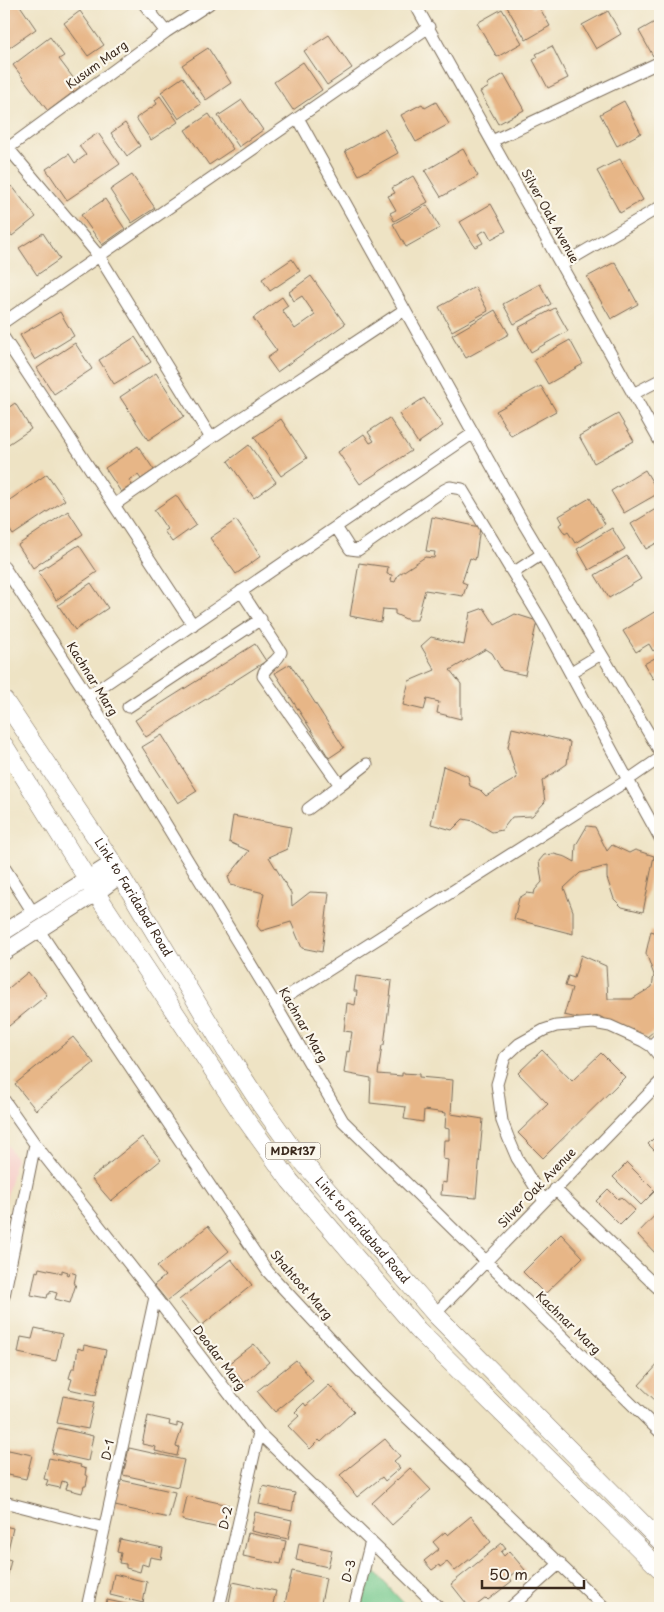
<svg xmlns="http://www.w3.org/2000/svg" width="664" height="1612" viewBox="0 0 664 1612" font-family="'Playpen Sans',sans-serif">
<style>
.built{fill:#f7d0cb}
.green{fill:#74c98d;stroke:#587a56}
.building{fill:#e7b687}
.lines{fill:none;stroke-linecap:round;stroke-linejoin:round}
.street-casing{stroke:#7a6b58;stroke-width:13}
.secondary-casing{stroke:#7a6b58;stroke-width:18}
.primary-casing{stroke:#7a6b58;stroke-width:19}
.street{stroke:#fff;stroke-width:11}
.secondary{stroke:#fff;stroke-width:16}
.primary{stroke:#fff;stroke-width:18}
.labels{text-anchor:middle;stroke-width:4.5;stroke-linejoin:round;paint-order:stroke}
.shield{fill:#fbf7ec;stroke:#75685c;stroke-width:1}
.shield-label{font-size:11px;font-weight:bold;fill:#3b2a1e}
.street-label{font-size:12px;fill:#3b2a1e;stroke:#fbf7ec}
</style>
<rect width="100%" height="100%" fill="#fbf7ec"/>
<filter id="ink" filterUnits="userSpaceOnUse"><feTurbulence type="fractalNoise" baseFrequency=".02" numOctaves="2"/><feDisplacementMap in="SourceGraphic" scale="10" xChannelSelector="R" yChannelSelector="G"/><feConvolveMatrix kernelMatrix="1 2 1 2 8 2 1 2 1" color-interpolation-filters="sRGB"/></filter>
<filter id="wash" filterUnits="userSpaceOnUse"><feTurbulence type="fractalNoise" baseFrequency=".0096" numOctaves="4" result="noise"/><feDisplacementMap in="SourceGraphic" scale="20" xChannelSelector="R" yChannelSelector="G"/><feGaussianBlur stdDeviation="1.12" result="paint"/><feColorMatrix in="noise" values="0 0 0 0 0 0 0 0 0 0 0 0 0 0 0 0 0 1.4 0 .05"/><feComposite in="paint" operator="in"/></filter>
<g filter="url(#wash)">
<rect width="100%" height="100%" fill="#eee3c4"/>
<path class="built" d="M4 1139 16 1159 4 1208Z"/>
<path class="green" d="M372 1569 408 1608H360Z"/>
<g id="blocks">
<path class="building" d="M4 4H19L36 29 6 50 4 46Z
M513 4H530L532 8 538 5 550 26 526 40 507 7Z
M502 9 522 43 497 57 477 23Z
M80 11 104 45 88 56 64 23Z
M608 11 621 34 596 49 582 25Z
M660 19V52L653 56 639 31Z
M329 35 352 68 327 85 304 51Z
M50 37 64 56 59 59 80 87 48 111 13 65Z
M552 46 568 78 548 88 533 60 538 57 536 54Z
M208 48 231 83 206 100 182 65Z
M303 62 322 90 293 110 274 82Z
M504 74 524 110 498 124 480 92 489 87 487 84Z
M183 77 201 104 179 119 161 92Z
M160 96 178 122 151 140 136 118 157 104 155 100Z
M242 100 263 130 239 147 218 116Z
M624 101 641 133 617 146 600 114Z
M436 102 449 124 416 142 401 115 422 104 425 108Z
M209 114 233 149 209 165 185 130Z
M125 123 140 146 127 156 111 133Z
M385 129 398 153 359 175 345 151Z
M98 133 120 164 67 200 46 169 69 154 75 163 86 155 79 146Z
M463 149 478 176 441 197 425 171Z
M620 159 643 200 620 213 597 171Z
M132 175 155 208 132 223 110 190Z
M413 176 428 202 394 221 390 213 396 210 388 196 395 193 392 188Z
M12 186 36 217 12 236 4 225V193Z
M105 199 125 229 102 245 81 215Z
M491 204 506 231 491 239 486 230 478 234 483 243 475 247 460 222Z
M427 205 440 228 406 247 393 224Z
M43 233 60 259 37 275 19 248Z
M292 259 300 271 270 291 262 279Z
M615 262 638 304 611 319 587 277Z
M311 276 345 324 277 372 267 358 277 351 253 318 282 297 288 306 282 310 295 329 315 315 302 296 294 301 289 292Z
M540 284 551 304 514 324 503 304Z
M475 287 488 311 452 331 439 307Z
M555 308 568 331 531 352 518 328Z
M495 310 509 334 466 358 452 335Z
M60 312 74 336 35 360 20 335Z
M135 337 151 362 114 384 99 360Z
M570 340 583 364 548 384 534 360Z
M75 343 92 369 54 394 37 368Z
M156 373 184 416 148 440 120 397Z
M541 386 556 411 511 436 496 411Z
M424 398 443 426 418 443 399 414Z
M15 403 31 429 4 447V411Z
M618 414 634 441 594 463 579 436Z
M389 418 411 451 360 484 338 452 364 434 370 443 374 441 368 432Z
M281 419 307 458 281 476 254 437Z
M249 445 276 482 254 498 228 461Z
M138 446 154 470 141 479 138 475 129 480 132 485 121 492 105 468Z
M645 470 659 493 624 513 611 491Z
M47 474 65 500 13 535 4 521V504Z
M176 495 196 525 172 542 164 531 167 529 154 510Z
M590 498 605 524 575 543 568 532 565 534 559 525 563 523 559 516Z
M659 507 660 509V541L646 549 631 524Z
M68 511 83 534 33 568 18 545Z
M432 517 480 527 476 556 475 560 470 558 462 582 467 584 463 596 425 590 417 620H408L395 614V610L383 609 381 622 350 616 359 563 388 567 387 574 392 575 391 581 395 582 398 575 425 557 434 558 435 552 426 551Z
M236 520 261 556 236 574 210 538Z
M612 528 625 549 589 570 577 549Z
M79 545 97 572 56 600 38 572Z
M627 556 641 579 609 598 595 575Z
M91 583 108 608 75 630 58 605Z
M484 608 495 625 515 614 537 621 525 675 502 670 492 653 486 649 450 670 461 684V719L437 713 439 702 427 699 424 710 403 705 409 681 435 670 421 646 431 637 464 645 470 613Z
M656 611 660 616V646L653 651 649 644 636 652 623 631Z
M255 644 266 661 146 737 135 720Z
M660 655V680L658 676 653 679 644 664Z
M290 664 344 748 329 758 275 673Z
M512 728 570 742 567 764 542 781 545 802 532 816 512 817 502 830 492 832 474 821 463 819 452 830 431 824 443 766 468 776 470 786 480 790 486 796 517 778 508 747Z
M162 735 197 791 178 803 142 747Z
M233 816 291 827 287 849 269 857 291 893 292 906 310 892 329 893 322 952 302 948 291 922 261 931 257 926 264 893 231 885 228 877 249 851 229 842Z
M587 826 595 827 607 851 612 845 629 853 635 850 654 856 643 912 622 907 614 899 607 878V866L580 873 564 888 573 911V934L514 919 519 898 527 893 534 894 535 890 542 882 539 861 544 855 554 854 566 857 575 862 576 845Z
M651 931 660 934V1026L647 1037 623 1029 599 1016 582 1019 564 1015 572 988 565 986 568 976 574 978 581 955 606 966 608 999H632L652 987 654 975 646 953Z
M28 972 47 995 4 1030V992Z
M356 976 392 981 384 1045H382L378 1074 402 1076V1073L419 1074V1077L453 1080 451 1114 483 1119 476 1198 441 1195 442 1182 446 1183 448 1160 443 1159 444 1140H449V1129L445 1128 446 1113 424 1110 423 1122 404 1119 406 1107 370 1103 371 1078 344 1073 347 1051 349 1052 352 1032 344 1031 347 1003 355 1005 357 991H354Z
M73 1037 94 1063 36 1110 15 1084Z
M542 1050 572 1081 601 1053 625 1077 543 1158 518 1133 548 1104 518 1073Z
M660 1132V1156L648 1144Z
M142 1137 161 1160 111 1201 91 1178Z
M627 1163 655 1191 641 1205 613 1177Z
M608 1189 618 1199 621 1197 635 1210 620 1225 596 1201Z
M660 1210V1252L657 1255 637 1234Z
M208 1226 229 1251 167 1301 154 1285 165 1276 157 1267Z
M561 1234 583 1257 545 1294 523 1272Z
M231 1259 252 1285 201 1326 179 1300Z
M39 1268 62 1273V1270L68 1272 67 1274 69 1275 70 1272 76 1274 74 1284H76L70 1303 55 1299 57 1293 50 1291V1294H48L47 1298 31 1295 36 1271 38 1272Z
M35 1328 62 1334 56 1361 18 1353 21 1337 32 1339Z
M254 1344 269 1362 244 1383 228 1364Z
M84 1345 106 1350 96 1395 69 1389 72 1379 69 1378 72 1368H75L78 1348 83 1350Z
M296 1360 313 1381 275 1412 257 1391Z
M660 1362V1400L658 1403 639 1385Z
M329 1385 354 1411 321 1442 319 1440 310 1449 288 1426 299 1416 295 1412 304 1403 306 1406Z
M63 1396 94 1402 88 1429 57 1423Z
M148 1416 170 1421 169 1425 177 1427V1423L183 1425 176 1446 179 1447 177 1456 155 1451 156 1447 142 1444Z
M58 1428 93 1436 88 1461 52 1453Z
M385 1439 400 1456 394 1461 400 1468 385 1481 382 1477 357 1497 340 1475Z
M129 1448 184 1460 178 1487 123 1475Z
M4 1449 32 1455 26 1479 4 1474Z
M49 1458 81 1465 80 1467 86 1469 85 1475 88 1476 86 1486H84L82 1493 66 1489 68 1483 62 1481 60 1488 46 1485 48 1480 44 1479Z
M410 1468 431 1490 392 1525 372 1503Z
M121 1480 175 1492 169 1518 115 1506Z
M263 1486 295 1493 292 1511 259 1504Z
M187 1496 229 1505 224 1529 182 1520Z
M255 1512 292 1520 288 1539 251 1531Z
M471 1516 491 1542 455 1571 447 1562 440 1567 439 1565 432 1570 424 1561 439 1549 433 1542 445 1532 448 1535Z
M4 1526 13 1528 7 1554 4 1553Z
M248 1533 286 1541 281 1564 243 1556Z
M120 1539 163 1548 161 1559 150 1557 148 1566 142 1564 140 1572 126 1568V1564L119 1563 121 1553 117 1552Z
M299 1543 332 1550 328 1567 296 1560Z
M502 1543 506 1548 501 1552 504 1556 509 1551 525 1570 518 1576 515 1572 509 1577 512 1581 488 1600 486 1598 473 1608H470L451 1584Z
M4 1558 11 1560 5 1587H4Z
M292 1571 326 1578 320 1608H284Z
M114 1574 147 1582 143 1603 110 1595Z
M233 1582 276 1591 272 1608H228Z
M107 1600 140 1607V1608H105Z"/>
</g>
</g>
<g filter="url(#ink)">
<use href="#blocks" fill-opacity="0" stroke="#7a6b58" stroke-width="1"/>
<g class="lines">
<defs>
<path id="street" d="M144 4 166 32
M415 4 660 442
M298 118 525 526 660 752
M492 141 660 62
M8 148 99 256 211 438
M4 151 166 32 209 4
M561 265 660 207
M4 322 429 27
M4 338 193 625
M633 394 660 380
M114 505 211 438 404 310
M4 567 88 696 275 1004 343 1121 660 1432
M513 573 542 554
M241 591 281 652C278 663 264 665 263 676L340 785 308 809
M571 672 601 654
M88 696 472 434
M128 707 261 619
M660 758 628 780 660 838
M340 785 367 764
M4 867 34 914
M38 929 268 1272 373 1385 605 1608
M275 1004 628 780 543 623 462 489 450 487 444 490 358 550 350 549 336 527
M651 1046 660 1037
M4 1100 35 1144 155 1297 259 1433 439 1608
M555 1189 660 1290
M544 1201 517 1158 508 1137 502 1121 497 1084 505 1057 519 1044 544 1030 556 1026 594 1023 610 1026 643 1041 651 1046 660 1057
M4 1296 35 1144
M435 1314 660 1082
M4 1502 104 1528
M87 1608 155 1297
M219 1608 259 1433
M354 1608 371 1541
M510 1608 560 1563"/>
<path id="secondary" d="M4 932 113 863
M4 952 96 893 120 875"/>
<g id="primary">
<path id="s1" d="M4 700 113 863 226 1051 261 1105 296 1154 435 1314 660 1541"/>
<path d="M4 745 96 893 244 1117 290 1181 418 1330 660 1569"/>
</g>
</defs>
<use href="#street" class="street-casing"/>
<use href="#secondary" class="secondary-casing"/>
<use href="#primary" class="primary-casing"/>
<use href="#street" class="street"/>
<use href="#secondary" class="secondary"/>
<use href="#primary" class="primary"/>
</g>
</g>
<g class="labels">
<rect class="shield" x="265.5" y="1142.5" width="55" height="17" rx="4"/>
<g class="shield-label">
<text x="293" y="1155">MDR137</text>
</g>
<g class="street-label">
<text transform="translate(97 65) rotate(-36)" y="4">Kusum Marg</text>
<text transform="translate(550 216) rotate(61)" y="4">Silver Oak Avenue</text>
<text transform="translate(92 679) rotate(58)" y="4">Kachnar Marg</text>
<text dy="4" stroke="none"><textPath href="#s1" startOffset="236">Link to Faridabad Road</textPath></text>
<text transform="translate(303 1025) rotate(60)" y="4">Kachnar Marg</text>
<text transform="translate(537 1188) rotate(-46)" y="4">Silver Oak Avenue</text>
<text dy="4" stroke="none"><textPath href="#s1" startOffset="641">Link to Faridabad Road</textPath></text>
<text transform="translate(301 1285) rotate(49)" y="4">Shahtoot Marg</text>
<text transform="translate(568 1323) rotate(44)" y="4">Kachnar Marg</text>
<text transform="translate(219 1358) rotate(53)" y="4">Deodar Marg</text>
<text transform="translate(108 1450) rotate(-78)" y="4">D-1</text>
<text transform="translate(226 1518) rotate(-77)" y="4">D-2</text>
<text transform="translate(349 1571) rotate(-76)" y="4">D-3</text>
</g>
</g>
<rect width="664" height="1612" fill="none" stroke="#fbf7ec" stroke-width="20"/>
<path d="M482 1580v8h102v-8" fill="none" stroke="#3b2a1e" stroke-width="2.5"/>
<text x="489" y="1580" font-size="15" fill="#3b2a1e" stroke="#fbf7ec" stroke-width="4" paint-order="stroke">50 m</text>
</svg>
